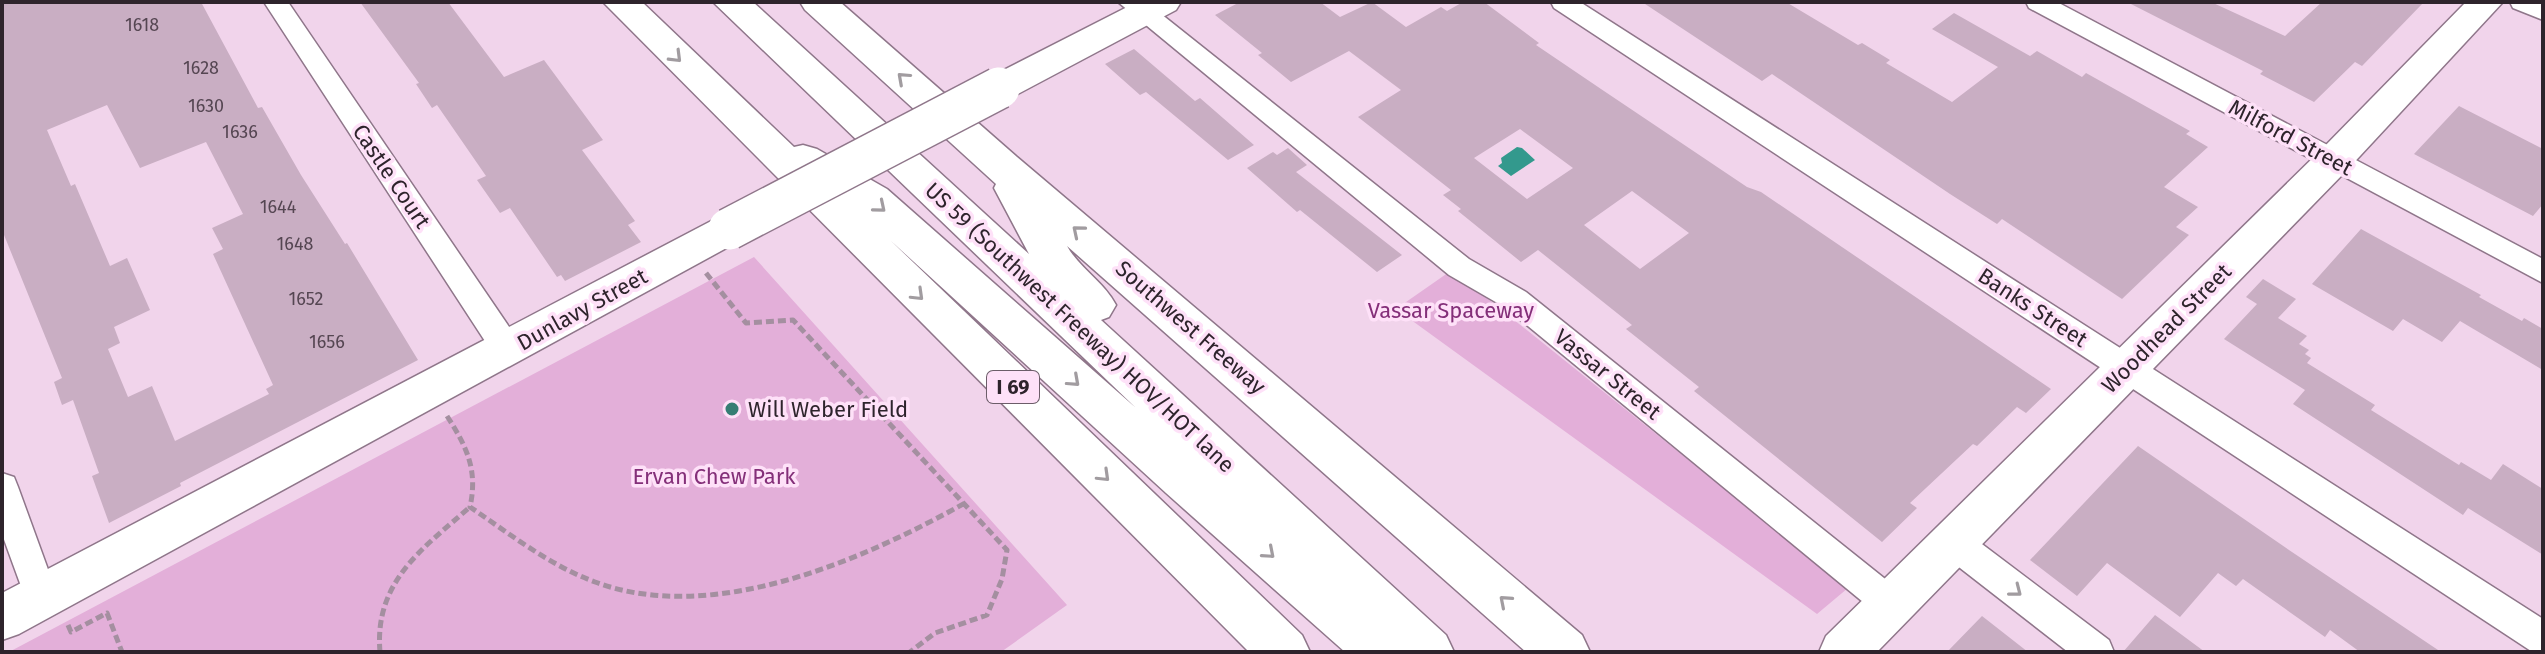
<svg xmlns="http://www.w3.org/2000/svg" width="2545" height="654" viewBox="0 0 2545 654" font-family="'Fira Sans',sans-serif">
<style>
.green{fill:#e3afd9}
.water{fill:#33998d}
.building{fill:#c9aec3;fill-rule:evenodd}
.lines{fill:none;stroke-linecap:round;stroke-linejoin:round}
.street-casing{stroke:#8f768a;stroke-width:3}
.secondary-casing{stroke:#8f768a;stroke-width:3}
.highway-casing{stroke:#8f768a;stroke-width:3}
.path{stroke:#a48fa0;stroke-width:5;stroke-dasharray:8 4;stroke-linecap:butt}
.street{fill:#fff;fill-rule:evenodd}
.secondary{fill:#fff;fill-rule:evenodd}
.highway{fill:#fff;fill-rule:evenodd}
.secondary-bridge-casing{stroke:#8f768a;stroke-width:44;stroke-linecap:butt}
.secondary-bridge{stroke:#fff;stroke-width:41}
.oneway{stroke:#a19ca0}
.poi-dot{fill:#367d74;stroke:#fee1f8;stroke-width:3}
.labels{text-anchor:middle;stroke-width:7;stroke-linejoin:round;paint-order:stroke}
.number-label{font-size:18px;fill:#554652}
.shield{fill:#fee1f8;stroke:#6c5d69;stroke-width:2}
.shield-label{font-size:20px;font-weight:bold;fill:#2e242c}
.street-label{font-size:22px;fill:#2e242c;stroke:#fee1f8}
.park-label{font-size:22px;fill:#842f79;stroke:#fee1f8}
.poi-label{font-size:22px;fill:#2e242c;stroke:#fee1f8;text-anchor:start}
</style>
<rect width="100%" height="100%" fill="#f1d4eb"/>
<path class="green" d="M754 257 1067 605 1001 652H9Z
M1452 270 1848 588 1817 614 1396 309Z"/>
<path class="water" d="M1517 147 1522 148 1535 160 1511 176 1498 166 1502 163 1501 158Z"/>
<path class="building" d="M2 2H201L258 108 262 107 301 175 345 244 347 243 418 360 180 483 181 486 109 523 92 476 99 473 73 400 62 405 54 382 62 378 2 230ZM107 105 140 168 206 142 243 214 212 228 223 249 213 254 273 385 266 389 269 394 175 441 152 386 128 397 108 349 120 343 114 327 150 310 127 258 110 266 75 184 71 186 47 130Z
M360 2H448L504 77 544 60 603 140 582 150 635 221 628 225 641 242 565 281 561 275 557 277 510 208 500 213 477 180 486 176 437 105 432 108 416 84 419 83Z
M1240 2H1320L1340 17 1372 2 1406 27 1441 7 1447 11 1463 2H1484L1539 43 1536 45 1601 89 1747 187 1761 192 2051 389 2026 413 2017 407 1977 446 1973 444 1910 503 1917 508 1882 542 1694 391 1699 387 1626 329 1632 325 1538 250 1521 262 1458 211 1461 209 1443 195 1451 190 1358 117 1401 90 1349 51 1291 82 1258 55 1262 53 1215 15ZM1520 129 1573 168 1527 199 1474 158ZM1632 191 1689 233 1640 269 1584 225Z
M1642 2H1786L1858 45 1862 43 1890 60 1886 63 1952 102 1998 67 1932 29 1954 13 2030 56 2037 51 2082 77 2086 73 2190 131 2186 134 2208 147 2164 187 2198 207 2176 227 2189 235 2122 299 2002 219 1997 224 1950 194 1772 74 1762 81Z
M2127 2H2211L2285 36 2322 2H2424L2362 66 2355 62 2314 102 2260 74 2263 71Z
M1134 49 1195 101 1200 98 1254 145 1228 160 1146 92 1140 95 1105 64Z
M2459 106 2543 149V204L2533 216 2414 154Z
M1288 148 1307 165 1296 172 1402 255 1377 272 1300 210 1297 212 1247 168 1273 152 1277 155Z
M2361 229 2481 295 2479 297 2522 321 2524 318 2543 329V370L2460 321 2442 342 2403 319 2393 331 2312 284Z
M2263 279 2296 299 2278 318 2307 336 2299 344 2309 350 2305 354 2311 358 2307 363 2375 405 2371 410 2459 465 2461 462 2491 480 2503 464 2543 489V555L2468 508 2463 515 2293 404 2305 390 2224 339 2257 304 2246 297Z
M2138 446 2289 550 2441 652H2360L2330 630 2325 637 2243 579 2236 586 2218 573 2180 617 2107 563 2077 596 2030 560Z
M2155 615 2205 652H2123Z
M1982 616 2028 652H1947Z"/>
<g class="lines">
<defs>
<path id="street" d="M264 2H288L518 340 522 349 518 358 507 361 496 358Z
M1118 2H1146L1469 259 1526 292 1904 594 1909 605 1904 616 1892 621 1880 616 1506 308 1449 275Z
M1551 2H1580L2543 619V652L2531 651 1554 8Z
M2026 2H2057L2543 259V283L2029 8Z
M2510 2H2543V20L2513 8Z
M2 473 14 477 18 487 58 597 53 608 41 613 29 608 2 534Z
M1954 528 1966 532 2109 640 2114 652H2068L1942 554 1937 543 1942 532Z"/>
<path id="secondary" d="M1137 2H1181L1176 10 1012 97 999 100 986 97 981 88 986 79Z
M2466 2H2503L2347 170 1877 652H1819L1826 636 2321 150Z
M729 214 743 219 749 229 743 239 19 634 2 640V593L715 219Z"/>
<path id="highway" d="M603 2H642L794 147 803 145 817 149 887 189 1136 408 713 2H753L1029 254 994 188 996 184 805 10 800 2H840L1017 157 1582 635 1590 652H1526L1067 246C1080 269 1104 282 1116 305L1109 317 1101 320 1446 635 1454 652H1345L1166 493 890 240 1302 635 1310 652H1249Z"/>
</defs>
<use href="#street" class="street-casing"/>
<use href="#secondary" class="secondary-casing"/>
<use href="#highway" class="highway-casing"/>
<path class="path" d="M706 273 746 323 793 320 1007 550 1002 579 987 615 935 633 910 652
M447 416C467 447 478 470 470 507 510 534 549 565 595 582 713 626 863 560 965 503
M68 625 71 632 107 613 122 652
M380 652C374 582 422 549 470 507"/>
<use href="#street" class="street"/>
<use href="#secondary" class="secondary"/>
<use href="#highway" class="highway"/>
<defs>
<path id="secondary-bridge" d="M729 229 999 88"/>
</defs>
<use href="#secondary-bridge" class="secondary-bridge-casing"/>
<use href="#secondary-bridge" class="secondary-bridge"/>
</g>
<defs><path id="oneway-chevron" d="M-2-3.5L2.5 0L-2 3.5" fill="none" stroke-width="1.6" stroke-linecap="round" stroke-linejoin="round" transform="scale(2)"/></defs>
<g class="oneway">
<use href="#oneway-chevron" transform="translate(676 57) rotate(45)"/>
<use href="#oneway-chevron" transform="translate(903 78) rotate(-138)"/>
<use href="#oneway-chevron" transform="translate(880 207) rotate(40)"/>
<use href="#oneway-chevron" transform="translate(1078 231) rotate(-140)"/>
<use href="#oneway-chevron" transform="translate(918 295) rotate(44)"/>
<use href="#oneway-chevron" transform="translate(1074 381) rotate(42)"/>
<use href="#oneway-chevron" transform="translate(1104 476) rotate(44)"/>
<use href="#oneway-chevron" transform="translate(1269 553) rotate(41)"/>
<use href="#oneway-chevron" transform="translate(2016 591) rotate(38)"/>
<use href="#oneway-chevron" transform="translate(1505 601) rotate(-139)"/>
</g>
<circle class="poi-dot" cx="732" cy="409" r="8"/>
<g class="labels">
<g class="number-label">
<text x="142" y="31">1618</text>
<text x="201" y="74">1628</text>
<text x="206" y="112">1630</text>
<text x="240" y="138">1636</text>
<text x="278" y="213">1644</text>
<text x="295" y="250">1648</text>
<text x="306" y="305">1652</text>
<text x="327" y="348">1656</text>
</g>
<rect class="shield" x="987" y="371" width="52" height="32" rx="6"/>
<g class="shield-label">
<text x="1013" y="394">I 69</text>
</g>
<g class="street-label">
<text transform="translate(2291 137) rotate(28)" y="8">Milford Street</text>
<text transform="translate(392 176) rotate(56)" y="8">Castle Court</text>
<text transform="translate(2033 307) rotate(33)" y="8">Banks Street</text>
<text transform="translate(582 309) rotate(-29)" y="8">Dunlavy Street</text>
<text transform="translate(1080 327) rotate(43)" y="8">US 59 (Southwest Freeway) HOV/HOT lane</text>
<text transform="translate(1191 327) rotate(41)" y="8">Southwest Freeway</text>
<text transform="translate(2166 328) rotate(-45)" y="8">Woodhead Street</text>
<text transform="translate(1608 374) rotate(39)" y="8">Vassar Street</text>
</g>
<g class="park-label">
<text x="1451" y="318">Vassar Spaceway</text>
<text x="714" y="484">Ervan Chew Park</text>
</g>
<g class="poi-label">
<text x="748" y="417">Will Weber Field</text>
</g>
</g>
<rect width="2545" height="654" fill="none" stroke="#2e242c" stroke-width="8"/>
</svg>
